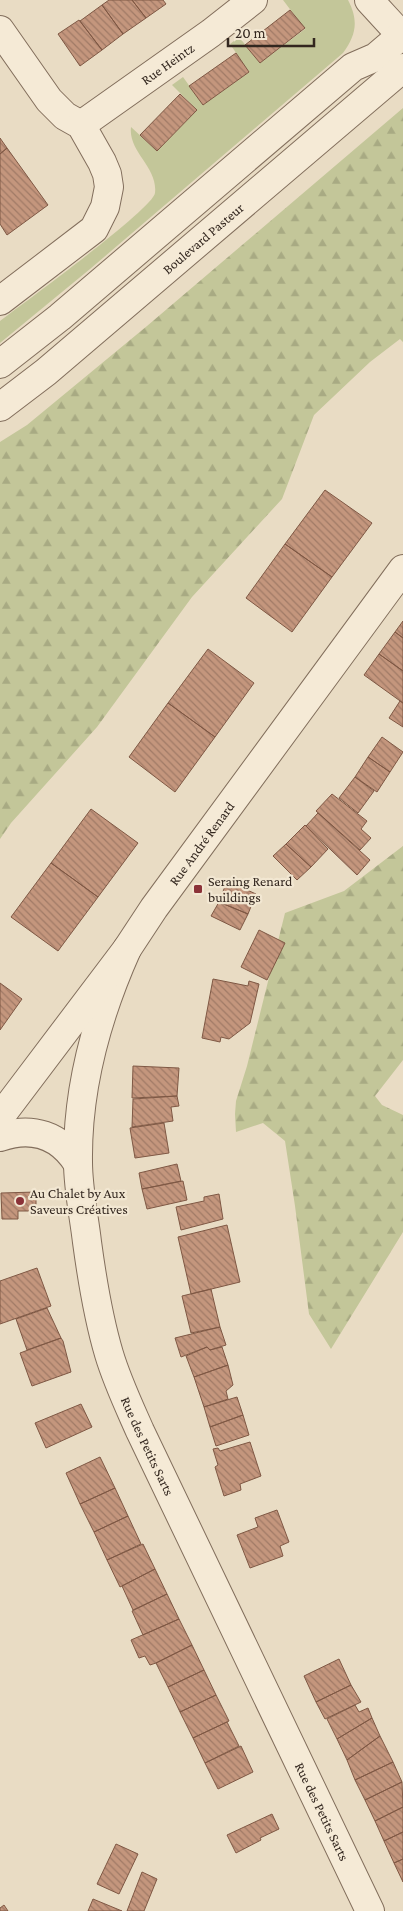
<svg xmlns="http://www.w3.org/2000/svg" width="403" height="1911" viewBox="0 0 403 1911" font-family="'Crimson Pro',serif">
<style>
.grass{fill:#c3c699}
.forest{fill:url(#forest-firs)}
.building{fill:url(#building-back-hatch);stroke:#7f5844}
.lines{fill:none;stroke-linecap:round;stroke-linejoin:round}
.minor-casing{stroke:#826e5c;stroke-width:30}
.minor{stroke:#f5ead6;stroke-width:28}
.poi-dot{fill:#8b3238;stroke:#f2e7d2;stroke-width:2}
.labels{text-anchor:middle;stroke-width:4.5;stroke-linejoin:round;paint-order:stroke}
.street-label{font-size:14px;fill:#33271f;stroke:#f2e7d2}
.poi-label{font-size:14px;fill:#33271f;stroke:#f2e7d2;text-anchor:start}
</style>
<defs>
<pattern id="forest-firs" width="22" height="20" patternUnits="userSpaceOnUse" patternTransform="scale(1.25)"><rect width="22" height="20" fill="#c3c699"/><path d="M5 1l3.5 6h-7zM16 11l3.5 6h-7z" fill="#a8aa83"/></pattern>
<pattern id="building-back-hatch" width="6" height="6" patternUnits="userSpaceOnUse" patternTransform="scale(1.25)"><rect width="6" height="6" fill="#c4967d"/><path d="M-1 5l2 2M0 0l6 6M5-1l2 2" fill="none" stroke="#a07a66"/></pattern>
</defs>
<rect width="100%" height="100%" fill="#e9dcc4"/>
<path class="grass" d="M283 0H348C359 21 356 35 343 53L90 269 0 343V321C21 305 153 209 155 193 158 167 128 152 131 127L157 151 197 110 172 85 183 77 203 105 249 72 230 44 239 37 260 63 305 29Z"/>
<path class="forest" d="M403 108V342L400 339 370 362 314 415 282 499 192 597 97 727 11 823 0 839V442L27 425 147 326Z
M403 846V1060L375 1096 382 1105 403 1115V1232L331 1349 309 1314 295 1206 285 1141 263 1123 236 1132 235 1114 236 1101 247 1066 285 913 344 891Z"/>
<path class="building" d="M109 0H132L146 18 123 34 102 5Z
M132 0H163L166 4 146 18Z
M102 5 123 34 102 50 80 21Z
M290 10 305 28 260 63 245 45Z
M79 20 102 50 80 66 58 34Z
M236 53 249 72 203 105 189 86Z
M180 94 197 110 157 151 140 135Z
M0 138 7 148 0 154Z
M7 148 48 205 7 235 0 224V154Z
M325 490 372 523 332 577 285 544Z
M285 544 332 577 292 632 246 598Z
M403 621V638L395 632Z
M395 632 403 638V671L379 654Z
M208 649 254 683 215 737 168 703Z
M379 654 403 671V703L364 675Z
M400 701 403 703V727L389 718Z
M168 703 215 737 175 792 129 757Z
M382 737 403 752 390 772 368 757Z
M368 757 390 772 377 792 355 777Z
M355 777 374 791 358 813 339 798Z
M332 794 367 821 361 829 371 838 360 850 316 811Z
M91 809 138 843 98 897 51 863Z
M318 813 370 860 357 875 306 826Z
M305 825 328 849 311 867 286 844Z
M286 844 311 867 297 880 273 856Z
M51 863 98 897 58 951 11 917Z
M227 881 256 894 248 914 219 902Z
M219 902 248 914 240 930 211 916Z
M259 930 285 943 267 980 241 967Z
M213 979 248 986 249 981 259 984 250 1023 229 1039 221 1037 220 1042 202 1038Z
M0 983 22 999 0 1030Z
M133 1066 179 1068 177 1096 132 1098Z
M177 1096 179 1106 171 1107 173 1121 132 1127 133 1099Z
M164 1123 169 1153 135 1158 130 1128Z
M177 1164 181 1181 142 1189 139 1173Z
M183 1181 187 1200 147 1209 142 1189Z
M36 1192V1211H18V1219H2L1 1193Z
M219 1194 223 1219 181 1230 176 1207 204 1201V1197Z
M227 1225 240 1282 191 1294 178 1237Z
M37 1268 51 1306 0 1324V1281Z
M211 1289 220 1327 191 1333 182 1296Z
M47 1308 61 1338 27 1350 16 1319Z
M220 1327 226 1345 210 1350 207 1347 181 1357 175 1338Z
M61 1338 63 1341 71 1372 32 1386 20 1353Z
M207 1347 210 1350 222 1347 228 1365 194 1377 186 1356Z
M228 1365 233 1385 226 1391 228 1399 204 1407 194 1377Z
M237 1397 243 1415 210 1427 204 1407Z
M81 1404 92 1427 46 1448 35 1423Z
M243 1415 249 1435 216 1446 210 1427Z
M250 1442 261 1476 240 1484 241 1490 224 1496 215 1467 218 1465 213 1449 218 1448 220 1451Z
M100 1457 115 1488 80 1504 66 1473Z
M115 1488 128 1516 94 1532 80 1504Z
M277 1510 289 1542 280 1546 283 1556 250 1568 237 1535 258 1527 255 1518Z
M128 1516 141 1544 107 1560 94 1532Z
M143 1544 155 1569 120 1587 107 1560Z
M155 1569 167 1594 133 1610 122 1586Z
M167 1594 179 1619 143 1635 132 1611Z
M179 1619 192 1645 156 1663 150 1665 145 1656 139 1658 131 1640Z
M192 1645 204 1670 168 1687 156 1663Z
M339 1659 351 1685 316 1702 304 1676Z
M204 1670 216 1695 180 1712 168 1687Z
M351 1685 361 1702 325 1719 316 1702Z
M216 1695 229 1721 193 1738 180 1712Z
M355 1705 359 1712 368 1708 372 1718 337 1739 327 1719Z
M372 1718 380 1736 347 1760 337 1739Z
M227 1722 239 1746 205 1763 193 1738Z
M380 1736 393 1762 355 1780 347 1760Z
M241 1746 253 1772 218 1789 205 1763Z
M393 1762 402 1782 365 1800 355 1780Z
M402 1782 403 1807 375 1821 365 1800Z
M403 1807V1832L384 1841 375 1821Z
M272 1814 279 1829 260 1838 261 1840 236 1853 227 1835Z
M403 1832V1859L394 1863 384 1841Z
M116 1844 138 1854 119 1894 97 1884Z
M403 1859V1882L394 1863Z
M142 1872 157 1879 144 1911H127Z
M93 1899 122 1911H88Z
M4 1905 8 1911H0V1908Z"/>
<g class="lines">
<defs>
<g id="minor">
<path d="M369 0 402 36"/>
<path d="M0 30 49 100 65 116 81 125 102 162 107 174 109 187 105 207 94 229 0 301"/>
<path id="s1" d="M81 125 211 33 253 0"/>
<path d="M0 364 60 317 353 67 376 57 403 34"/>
<path id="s2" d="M0 407 46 372 403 68"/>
<path id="s3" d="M127 949C97 1016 77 1088 78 1162 78 1189 84 1216 87 1242 92 1279 98 1317 109 1354 117 1381 129 1406 140 1431L370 1911"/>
<path id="s4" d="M0 1117 127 949 154 908 403 569"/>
<path d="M0 1137C32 1126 60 1135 78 1164"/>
</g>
</defs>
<use href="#minor" class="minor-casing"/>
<use href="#minor" class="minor"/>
</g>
<g class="poi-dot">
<rect x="193" y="884" width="10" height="10" rx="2.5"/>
<circle cx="20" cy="1201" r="5"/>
</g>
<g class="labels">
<g class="street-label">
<text dy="5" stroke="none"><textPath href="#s1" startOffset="106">Rue Heintz</textPath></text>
<text dy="5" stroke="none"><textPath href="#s2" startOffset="264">Boulevard Pasteur</textPath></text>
<text dy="5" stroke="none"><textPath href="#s4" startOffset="340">Rue André Renard</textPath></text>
<text dy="5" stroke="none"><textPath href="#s3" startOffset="515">Rue des Petits Sarts</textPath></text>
<text dy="5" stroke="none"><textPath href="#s3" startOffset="920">Rue des Petits Sarts</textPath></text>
</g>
<g class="poi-label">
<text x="208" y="886">Seraing Renard<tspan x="208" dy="16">buildings</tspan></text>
<text x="30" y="1198">Au Chalet by Aux<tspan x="30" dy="16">Saveurs Créatives</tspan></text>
</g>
</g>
<path d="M228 38v8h86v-8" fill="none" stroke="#33271f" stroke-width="2.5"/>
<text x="235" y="38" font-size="15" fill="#33271f" stroke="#f2e7d2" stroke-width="4" paint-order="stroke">20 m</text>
</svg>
